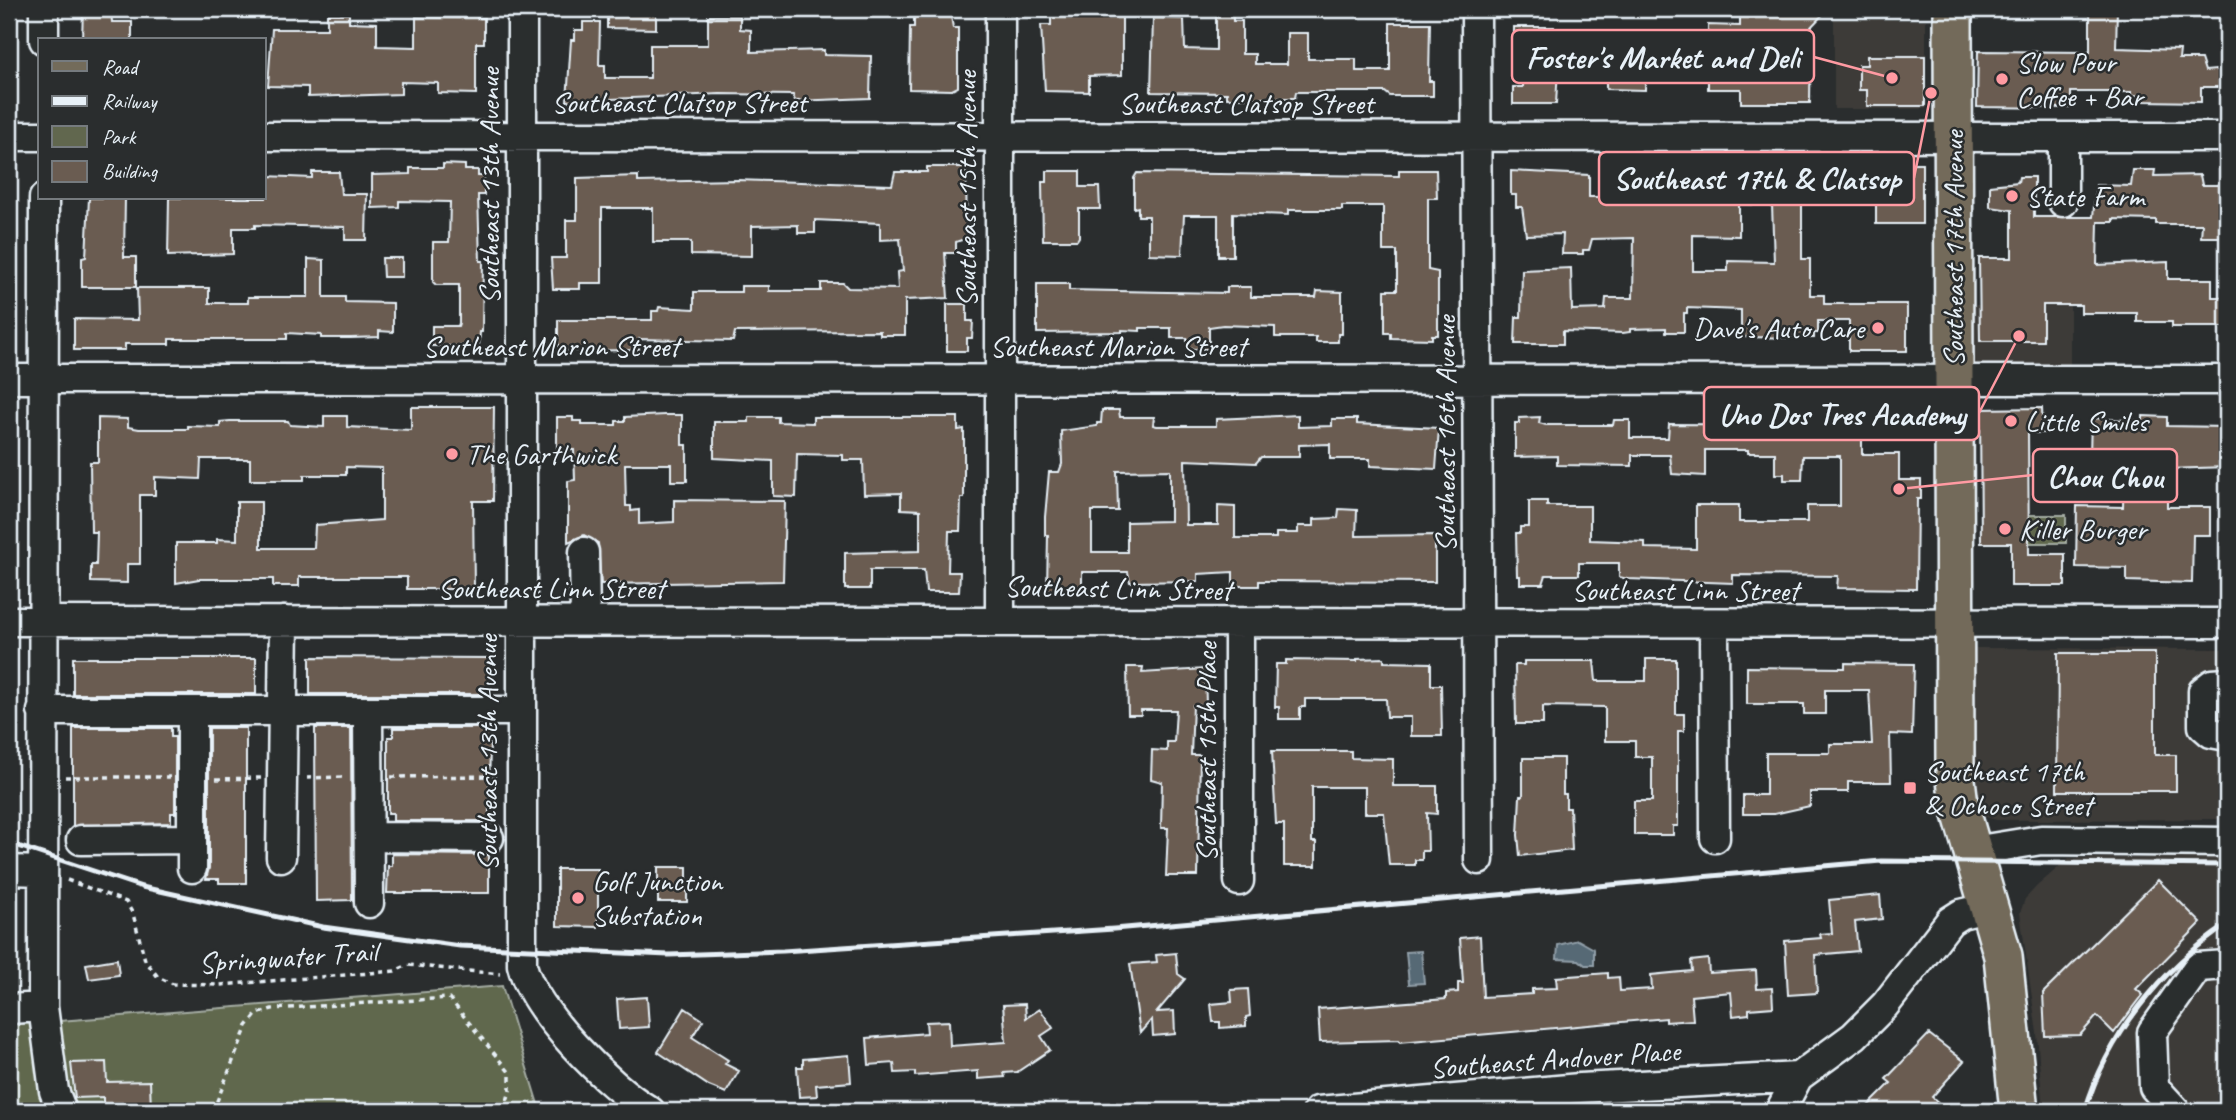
<svg xmlns="http://www.w3.org/2000/svg" width="2236" height="1120" viewBox="0 0 2236 1120" font-family="Caveat,sans-serif">
<style>
.built{fill:#3d3b38}
.green{fill:#61674e;stroke:#a4aca3;stroke-width:2}
.water{fill:#576974;stroke:#919fa9;stroke-width:2}
.building{fill:#6a5c51;stroke:#e8f1f8;stroke-width:2;fill-rule:evenodd}
.lines{fill:none;stroke-linecap:round;stroke-linejoin:round}
.minor-casing{stroke:#e8f1f8;stroke-width:33}
.major-casing{stroke:#e8f1f8;stroke-width:42}
.path{stroke:#e8f1f8;stroke-width:3.5;stroke-dasharray:5 5;stroke-linecap:butt}
.minor{stroke:#2a2d2e;stroke-width:28}
.major{stroke:#736b5a;stroke-width:37}
.rail{stroke:#e8f1f8;stroke-width:5}
.poi-dot{fill:#ff9aa2;stroke:#2a2d2e;stroke-width:2.5}
.labels{text-anchor:middle;stroke-width:5;stroke-linejoin:round;paint-order:stroke}
.poi-label{font-size:30px;fill:#e8f1f8;stroke:#2a2d2e;text-anchor:start}
.street-label{font-size:30px;fill:#e8f1f8;stroke:#2a2d2e}
.leader{fill:none;stroke:#ff9aa2;stroke-width:2.5}
.callout-dot{fill:#ff9aa2;stroke:#2a2d2e;stroke-width:2.5}
.callout{fill:#2a2d2e;stroke:#ff9aa2;stroke-width:2.5}
.callout-label{font-size:32px;text-anchor:middle;font-weight:bold;fill:#e8f1f8}
</style>
<rect width="100%" height="100%" fill="#2a2d2e"/>
<filter id="ink" filterUnits="userSpaceOnUse"><feTurbulence type="fractalNoise" baseFrequency=".0143" numOctaves="2"/><feDisplacementMap in="SourceGraphic" scale="14" xChannelSelector="R" yChannelSelector="G"/><feConvolveMatrix kernelMatrix="1 2 1 2 8 2 1 2 1" color-interpolation-filters="sRGB"/></filter>
<g filter="url(#ink)">
<path class="built" d="M1834 19 1926 20V109H1834Z
M1968 305H2070V368H1968Z
M1975 648 2227 649V819L1997 820 1986 817 1982 812 1976 783 1973 746Z
M2069 858H2227V1111H2043L2037 1033 2020 913 2025 899 2037 886Z"/>
<path class="green" d="M2029 515H2066V543H2029Z
M502 986 540 1111H9V1025Z"/>
<path class="water" d="M1578 940 1594 949V965H1585L1579 960 1557 959 1558 945Z
M1421 951 1424 983 1409 984 1406 952Z"/>
<path class="building" d="M83 9H111L112 22H132V40H82Z
M607 9H656V29L607 28Z
M914 9H933V16H951L953 28H958V87L952 90 909 89 910 27H914Z
M1051 9H1081V14H1122V75L1089 76V92L1045 91 1041 25H1051Z
M1740 9H1828L1811 27 1810 103H1741V89H1708V25L1740 26Z
M2090 9H2117L2116 48 2180 50 2179 59H2201L2205 71 2227 69V87H2201V102L2144 101V96L2131 95V92H2071V108L1977 107 1978 51 2090 52Z
M327 14H349V22L377 23V46L416 47V17L459 18V14H477V18H484V43H476V94L438 93V83L401 82V94L308 97V87L268 86 272 29H327Z
M1216 15H1233V21H1242V54H1255V64H1287V33H1308V59H1356V71H1390V23H1430L1429 81H1433V96H1390L1385 92H1296L1295 98H1227V93L1151 92 1153 18 1184 19 1185 49 1216 50Z
M708 16H740V29L751 30V52L824 50V55L871 56 870 98 795 101 793 95 720 94 567 101 571 40H575V30H583V22H600L599 65H605V78H650V45H708Z
M1514 27H1554V31H1560L1556 104H1513V87H1523L1524 51H1514Z
M1606 35H1646L1645 90 1606 89Z
M1867 56H1925V106H1867V90H1859V65H1867Z
M1876 163H1922V224H1876Z
M443 164 465 165V170H478V176H484V195H478L480 261H483L482 332H480L479 346H432V326H458L459 323V285H436L433 282V242H449L450 202 399 201V207L372 208V175L410 174V168H443Z
M927 167H966L967 238 956 242V253H945L948 298 905 300V335H880V331L735 332 733 341 639 339V350L558 351V320H652V311H658L659 307 694 309V292H741V286H769V291H821V283H843L848 288 898 289 897 272 903 271 900 239 880 240V223L815 220V233H798V225L752 226V256L691 255V242H653V208H602V283H580V289H553L551 258H566V220H577V178L638 176V182L737 180 892 185 895 172H927Z
M1399 170H1436L1437 198H1428V270L1438 272V335H1432V339L1391 338V333H1385V290H1397V251H1383V206H1342V210H1288V215L1233 213V256H1218V215H1184L1182 255 1149 254V216H1138V207L1134 208V178L1137 173 1399 176Z
M1666 170H1685L1686 181 1747 182V175L1753 174 1829 176V200L1802 199V259H1810V295H1824V304H1907V351H1849V321H1818V333H1814V338L1741 337V310L1687 308V313H1684V332H1666V328L1630 329V332L1623 333 1563 331V344H1515L1516 317H1521L1522 270 1571 268 1572 310 1605 309 1606 298H1633L1634 238 1592 239 1589 250H1583V254H1562L1563 234 1526 235 1522 207H1516V195H1511V171L1589 175V197H1629V204L1664 202ZM1739 204 1772 205 1774 262 1728 261V271H1693V235L1739 236Z
M2133 170H2155L2154 176 2200 175 2202 185H2227V237H2201L2202 224H2156V220L2113 219V222H2098L2097 265 2168 262V279H2212V297H2227V327H2172V322H2137V313H2081V305H2043V341H1980L1979 258H2012V210L1990 207V185L2018 182 2019 177H2034V217H2093L2096 185 2131 186Z
M1047 171H1080V187H1099L1100 209H1079V237L1077 240H1043L1042 182H1047Z
M312 172H339L341 194H367L366 240H345V227L255 225V228H233V254L168 256 169 198H266V176L312 178Z
M89 198H125L124 257H136V287H82V258L86 257Z
M382 258H402V277H383Z
M308 259 324 260V297H345V302L393 303V332L379 331V337L351 338H321V335L287 333V339H169V344H125V350H74V319L138 320 137 288H209V303H248V297H308Z
M1037 284H1069V290L1167 292 1227 293V287H1251V297H1316L1317 291 1342 292V334H1338V342H1316V337H1275V327L1223 325 1209 327V349H1187V338H1171V328H1140V331L1122 330V332L1037 333Z
M947 304H967V321H973L972 338H967V351H947Z
M411 407H494L493 501H473L474 589H407V577H299V586H273V579H199L176 583V543H217V539L237 540V502H261V548H314L315 525 382 520V468L346 467V475H304V480H250V459H201L200 479 155 477V495H140V564H127V583L91 582V565H96L97 532H91L90 462H98V418L128 419V427L139 429H188V426L220 427V422L230 421H288L290 425 324 427V416H347V427L411 430Z
M2042 408 2043 433H2028L2029 554H2065V586H2011V543H1981L1980 409Z
M1102 410H1119L1120 417H1154L1153 425 1157 426H1216V419L1298 415V427L1332 426V419H1357V424L1439 428 1436 469 1370 466V459H1330V444L1299 445V457H1261L1256 463 1185 460 1186 525H1218V506L1235 507V538H1276V533H1298V526H1314V519L1338 518 1339 509 1357 510 1356 536 1435 535V582L1259 581V586H1233V572L1198 574V581L1130 582 1128 572H1082V586H1077V590H1047L1048 535H1045V517L1049 472H1059L1062 464 1061 431 1097 426V423H1101ZM1170 470V521L1127 522V552H1092V511H1118L1117 471Z
M665 415H682V445H687V481H671V464H625L626 506H631V511L639 510V524L674 522V500L785 501 783 581 601 584 598 543 584 535 568 542V481L575 480 574 450H557V417H573V421H582V425H616V421H625V417Z
M1840 416H1862V454H1899V480H1921V499H1917L1916 589 1837 588 1838 576 1733 575V583L1628 579 1619 577V563H1579V575H1546L1543 584H1520V576H1517L1516 533H1520V527H1529V501H1547V506H1590V540L1645 542V548L1696 549V505H1739V522H1807V506H1840V456H1803L1802 480H1784V474H1775V453H1748V450H1705V476L1672 474 1670 455H1632V466L1557 465V456L1515 457V423H1519V418L1540 417 1539 423 1546 425H1613L1614 420H1630V438H1668L1669 424 1840 425Z
M2143 416 2167 417V426L2227 427V467L2167 469V507H2210V535H2193L2192 583 2127 581V568L2076 567 2077 506 2123 507 2124 458 2090 456 2091 418 2143 421Z
M749 417H778V422L813 423V417H958V430L964 429V498H961L960 531H949L948 572H960L959 592H926L924 570H870V589H845V553L920 551V510L901 509V493L864 494 863 460H843V455L797 454 796 497 773 496V461L714 458V422H749Z
M2058 653H2155V755H2176V791H2057Z
M310 657 492 658V694H310Z
M73 658H256V694H73Z
M1384 658V662L1431 663V685H1441L1442 736H1411V717H1387L1386 699H1305V707H1300V719H1279V707H1275L1276 664H1286V660L1357 661V659Z
M1646 659H1676V714H1684V731H1678V826H1673V835H1634V801H1652V757H1635V741H1605V707L1543 706V724H1516L1515 665H1524V661H1594L1596 681H1646Z
M1845 663 1914 664 1912 735 1890 734 1891 782H1848V792H1810V806L1774 814H1743V795H1766V753H1830V744H1872L1869 690H1825V714H1804V704H1747V667L1845 668Z
M1127 667H1143L1142 673 1205 669 1206 705H1193L1191 755H1200L1198 876H1166L1168 828H1161L1162 782 1151 779 1152 750 1167 751V742H1174L1176 710H1141V715H1128Z
M73 728H171V737H175V813H171V823L73 826Z
M209 728H246V883H219V879H206L209 868Z
M315 728H351L352 900 316 901Z
M393 728H490L489 821H393V813H388V737H393Z
M1272 751H1351V758L1393 759V786H1437V814L1427 813 1428 851H1422V860H1415V865H1389L1384 813H1365V787H1312V842H1316V866H1284V824H1276Z
M1523 758H1563V794H1566V808H1570L1572 850 1520 856 1518 835 1520 796H1523Z
M392 854 489 855V893H387L388 866H392Z
M658 867H687V902H658Z
M557 869H598V927L557 926Z
M2158 880 2201 923 2136 989 2143 995 2114 1033 2097 1016 2080 1035 2045 1036 2043 993Z
M1880 895 1882 919 1855 922 1858 951 1815 955 1817 993 1788 995 1785 941 1821 938 1820 934 1832 933 1829 900Z
M1480 936 1483 997 1532 994V989L1557 988 1556 977 1608 973V978L1619 977 1620 991 1652 989 1651 975 1692 971 1691 961 1708 959 1709 973 1756 970 1757 989 1772 988 1773 1007 1749 1009V1014L1733 1016 1731 992 1691 996 1693 1020 1666 1022V1018L1400 1042 1399 1040 1320 1042 1318 1009 1446 999V993L1458 992V983H1463L1460 938Z
M1176 953 1178 974 1185 979 1157 1012 1174 1011 1175 1034 1153 1036 1152 1019 1140 1033 1130 964 1157 962 1156 955Z
M117 959 119 975 89 979 86 964Z
M1248 989 1250 1016 1246 1017V1026L1220 1028V1022H1213L1211 1004 1232 1002 1231 990Z
M647 997 649 1027 619 1029 617 999Z
M1025 1004 1026 1018 1040 1009 1053 1028 1041 1036 1050 1050 1017 1072 1004 1073 1005 1077 978 1079V1071L915 1076V1072L895 1073 894 1063 869 1065 867 1038 927 1033 926 1022 949 1021 950 1046 1006 1042 1003 1005Z
M685 1008 703 1020 692 1037 728 1060 725 1064 739 1071 726 1093 709 1086 658 1052Z
M1929 1034 1964 1061 1932 1097 1948 1111H1863L1891 1083 1886 1079Z
M849 1055 851 1082 816 1085 817 1096 799 1097 797 1067H803V1059Z
M106 1062 107 1082 150 1081 151 1111H103V1097L75 1098 71 1063Z"/>
<g class="lines">
<defs>
<path id="minor" d="M522 9V965C533 1011 609 1087 650 1111
M1476 9 1479 860
M44 40V9
M9 136H40
M264 136 2227 137
M44 198 43 1007 54 1091 62 1111
M2063 202V137
M9 379 2227 380
M584 552 585 621
M1000 620V9
M9 621 2227 623
M1239 623V881
M1714 623 1715 838
M2227 683 2212 684 2203 691V726L2211 733 2227 736
M42 711H520
M192 711V868
M368 711 369 903
M369 837 489 838
M81 840 192 839
M1973 851 2041 840 2227 842
M281 857 284 621
M9 870 42 871
M9 1009 43 1007
M1318 1111 1580 1088 1798 1077
M1780 1111 1798 1077 1854 1036 1885 1005 1950 921 1961 914 1991 907
M2176 1111 2154 1087 2152 1032 2198 967 2227 965"/>
<path id="major" d="M1953 9 1955 772 1959 804 2003 956 2019 1111"/>
</defs>
<use href="#minor" class="minor-casing"/>
<use href="#major" class="major-casing"/>
<path class="path" d="M65 777H170
M391 777 499 776
M307 778 345 777
M216 779 261 778
M67 880 126 902 133 914 145 960 158 977 173 984 220 985 395 971 408 965 500 974
M213 1111 247 1026 257 1014 272 1009 449 998 510 1073V1091L504 1111"/>
<use href="#minor" class="minor"/>
<use href="#major" class="major"/>
<path class="rail" d="M9 843 142 887 323 927 460 946 669 955 783 951 1114 929 1881 861 2227 865
M2085 1111C2107 1036 2162 968 2227 925"/>
</g>
</g>
<g class="poi-dot">
<circle cx="2002" cy="79" r="7"/>
<circle cx="2012" cy="196" r="7"/>
<circle cx="1878" cy="328" r="7"/>
<circle cx="2011" cy="421" r="7"/>
<circle cx="452" cy="454" r="7"/>
<circle cx="2005" cy="529" r="7"/>
<rect x="1903" y="781" width="14" height="14" rx="3.5"/>
<circle cx="578" cy="898" r="7"/>
</g>
<g class="labels">
<g class="poi-label">
<text x="2016" y="72">Slow Pour<tspan x="2016" dy="34">Coffee + Bar</tspan></text>
<text x="2026" y="206">State Farm</text>
<text x="1864" y="338" text-anchor="end">Dave's Auto Care</text>
<text x="2025" y="431">Little Smiles</text>
<text x="466" y="464">The Garthwick</text>
<text x="2019" y="539">Killer Burger</text>
<text x="1924" y="781">Southeast 17th<tspan x="1924" dy="34">&amp; Ochoco Street</tspan></text>
<text x="592" y="891">Golf Junction<tspan x="592" dy="34">Substation</tspan></text>
</g>
<g class="street-label">
<text x="679" y="112">Southeast Clatsop Street</text>
<text x="1246" y="113">Southeast Clatsop Street</text>
<text transform="translate(489 186) rotate(-90)" y="10">Southeast 13th Avenue</text>
<text transform="translate(966 189) rotate(-90)" y="10">Southeast 15th Avenue</text>
<text transform="translate(1953 249) rotate(-90)" y="10">Southeast 17th Avenue</text>
<text x="551" y="356">Southeast Marion Street</text>
<text x="1118" y="356">Southeast Marion Street</text>
<text transform="translate(1445 434) rotate(-90)" y="10">Southeast 16th Avenue</text>
<text x="551" y="598">Southeast Linn Street</text>
<text transform="translate(1118 588) rotate(1)" y="10">Southeast Linn Street</text>
<text x="1685" y="600">Southeast Linn Street</text>
<text transform="translate(1206 752) rotate(-90)" y="10">Southeast 15th Place</text>
<text transform="translate(487 753) rotate(-90)" y="10">Southeast 13th Avenue</text>
<text transform="translate(288 957) rotate(-4)" y="10">Springwater Trail</text>
<text transform="translate(1555 1059) rotate(-4)" y="10">Southeast Andover Place</text>
</g>
</g>
<path class="leader" d="M1892 78L1814 57M1931 93L1914 178M2019 336L1979 413M1899 489L2033 475"/>
<g class="callout-dot">
<circle cx="1892" cy="78" r="7"/>
<circle cx="1931" cy="93" r="7"/>
<circle cx="2019" cy="336" r="7"/>
<circle cx="1899" cy="489" r="7"/>
</g>
<g class="callout">
<rect x="1512" y="30" width="302" height="53" rx="7"/>
<rect x="1599" y="152" width="315" height="53" rx="7"/>
<rect x="1704" y="387" width="275" height="53" rx="7"/>
<rect x="2033" y="449" width="144" height="53" rx="7"/>
</g>
<g class="callout-label">
<text x="1663" y="68">Foster's Market and Deli</text>
<text x="1757" y="189">Southeast 17th &amp; Clatsop</text>
<text x="1842" y="425">Uno Dos Tres Academy</text>
<text x="2105" y="487">Chou Chou</text>
</g>
<rect width="2236" height="1120" fill="none" stroke="#2a2d2e" stroke-width="35"/>
<rect x="18" y="18" width="2201" height="1085" fill="none" stroke="#e8f1f8" stroke-width="2.5" filter="url(#ink)"/>
<rect x="38" y="38" width="228" height="161" fill="#2a2d2e" stroke="#767b7f" stroke-width="2"/>
<rect x="52" y="61" width="35" height="10" fill="#736b5a" stroke="#767b7f" stroke-width="2"/>
<text x="102" y="74" font-size="21" fill="#e8f1f8">Road</text>
<rect x="52" y="96" width="35" height="10" fill="#e8f1f8" stroke="#767b7f" stroke-width="2"/>
<text x="102" y="108" font-size="21" fill="#e8f1f8">Railway</text>
<rect x="52" y="126" width="35" height="21" fill="#61674e" stroke="#767b7f" stroke-width="2"/>
<text x="102" y="144" font-size="21" fill="#e8f1f8">Park</text>
<rect x="52" y="161" width="35" height="21" fill="#6a5c51" stroke="#767b7f" stroke-width="2"/>
<text x="102" y="178" font-size="21" fill="#e8f1f8">Building</text>
</svg>
